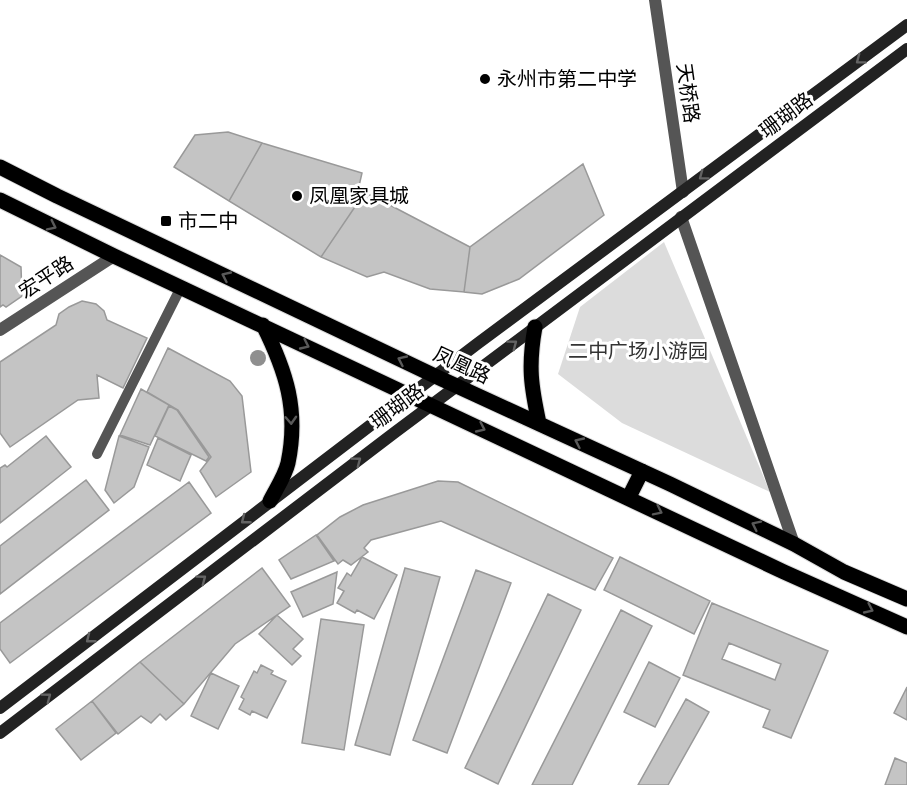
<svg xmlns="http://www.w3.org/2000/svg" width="907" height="785" viewBox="0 0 907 785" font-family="Quicksand,'Noto Sans SC',sans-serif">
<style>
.park{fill:#dcdcdc}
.building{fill:#c4c4c4;stroke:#999;stroke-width:1.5;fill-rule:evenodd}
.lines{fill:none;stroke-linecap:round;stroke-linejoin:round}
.primary-casing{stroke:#dbdbdb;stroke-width:17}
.service{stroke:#555;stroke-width:10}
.minor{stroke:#555;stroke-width:12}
.secondary{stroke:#222;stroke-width:12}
.primary{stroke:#000;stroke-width:15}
.tree{fill:#8f8f8f}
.oneway{stroke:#646464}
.oneway2{stroke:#595959}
.poi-dot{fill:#000;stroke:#fff;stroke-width:2}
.labels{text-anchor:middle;stroke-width:6;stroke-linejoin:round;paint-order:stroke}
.poi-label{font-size:20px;fill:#000;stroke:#fff;text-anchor:start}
.street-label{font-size:20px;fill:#000;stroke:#fff}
.park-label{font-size:20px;fill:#333;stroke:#fff}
</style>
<rect width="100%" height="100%" fill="#fff"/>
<path class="park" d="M664 242 770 492 622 423 558 374 580 307Z"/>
<path class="building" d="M228 132 262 143 229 201 174 167 195 135Z
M262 143 362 173 359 186 365 192 321 257 229 201Z
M583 164 604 215 519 279 482 294 464 292 470 247Z
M365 192 470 247 464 292 430 289 384 272 367 277 321 257Z
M0 255 21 267 22 296 6 307 3 305 0 307Z
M82 301 96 304 104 311 107 320 147 338 123 388 97 375 99 398 78 400 10 447 0 433V362L56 325 59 314 69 307Z
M168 348 230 381 242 396 251 472 216 497 200 471 211 457 178 410 147 392Z
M141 389 169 405 150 445 120 435Z
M169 406 177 410 209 457 206 461 155 436Z
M46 436 71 467 0 523V468L5 465 7 467Z
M119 436 149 447 134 487 114 503 105 490Z
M158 438 191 455 180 481 147 465Z
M86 480 109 510 0 594V546Z
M438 481 458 482 613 558 595 590 441 521 371 540 364 548 368 552 351 565 343 560 338 564 317 535 340 517 363 505Z
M189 482 211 513 10 663 0 649V623Z
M316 535 334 561 291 579 279 560Z
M362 557 397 575 374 619 357 610 355 613 337 603 344 591 338 588 347 573 351 576Z
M620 557 710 601 694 634 604 590Z
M262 568 290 606 235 644 184 704 140 662Z
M405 568 440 577 390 755 355 745Z
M476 570 511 583 447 753 413 740Z
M337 572 333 604 303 617 291 592Z
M548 594 581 610 498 784 465 768Z
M712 603 828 651 791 738 763 727 770 710 683 675ZM729 643 781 664 775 680 722 659Z
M621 610 652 626 572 785H532Z
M277 615 303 639 293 649 301 656 292 665 259 634Z
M321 619 364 625 344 750 302 743Z
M140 662 184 704 166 720 160 714 151 723 141 716 118 734 92 701Z
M649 662 680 678 655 727 624 712Z
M261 665 273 671 271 674 286 681 267 718 252 711 250 715 239 709 244 699 241 697 254 671 257 673Z
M211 673 239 686 218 729 191 716Z
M907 687V720L894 713Z
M686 699 709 712 668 785H638Z
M92 701 116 733 81 760 56 729Z
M895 758 907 763V785H885Z"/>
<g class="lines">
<defs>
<path id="primary" d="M0 167 57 196 435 376 670 484 794 544 844 572 907 599
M0 200 114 256 784 572 907 627
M263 325C286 371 299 410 288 463 285 476 276 489 270 501
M535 327C528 366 531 386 539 423
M629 497 642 471"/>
</defs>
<use href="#primary" class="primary-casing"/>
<path class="service" d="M97 454 181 287"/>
<path class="minor" d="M655 0 683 192
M681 217 794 544
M0 330 114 256"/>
<path class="secondary" d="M0 708 477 344 907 25
M0 733 394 433 907 49"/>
<use href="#primary" class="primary"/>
</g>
<circle class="tree" cx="258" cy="358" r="8"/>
<defs><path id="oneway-chevron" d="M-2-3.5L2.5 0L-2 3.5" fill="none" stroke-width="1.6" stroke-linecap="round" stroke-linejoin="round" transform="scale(1.5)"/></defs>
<g class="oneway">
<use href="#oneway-chevron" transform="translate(860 60) rotate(143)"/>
<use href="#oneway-chevron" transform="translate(703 176) rotate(143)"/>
<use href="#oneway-chevron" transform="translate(513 344) rotate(-37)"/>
<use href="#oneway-chevron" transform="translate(357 461) rotate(-37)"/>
<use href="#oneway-chevron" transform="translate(245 520) rotate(142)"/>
<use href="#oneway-chevron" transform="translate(202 579) rotate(-37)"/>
<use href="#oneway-chevron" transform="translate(90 639) rotate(142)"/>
<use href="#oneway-chevron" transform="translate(47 697) rotate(-37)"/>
</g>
<g class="oneway2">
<use href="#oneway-chevron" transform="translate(52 226) rotate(26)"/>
<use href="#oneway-chevron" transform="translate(226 276) rotate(-155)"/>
<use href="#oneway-chevron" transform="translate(305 345) rotate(25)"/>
<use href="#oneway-chevron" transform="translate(402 360) rotate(-155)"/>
<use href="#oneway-chevron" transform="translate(291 420) rotate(87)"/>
<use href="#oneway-chevron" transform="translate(481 428) rotate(25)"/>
<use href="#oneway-chevron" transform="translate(579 442) rotate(-155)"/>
<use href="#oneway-chevron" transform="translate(658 511) rotate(26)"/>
<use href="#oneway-chevron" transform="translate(756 525) rotate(-154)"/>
<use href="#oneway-chevron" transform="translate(869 609) rotate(25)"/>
</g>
<g class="poi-dot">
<circle cx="485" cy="79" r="6"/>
<circle cx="297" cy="196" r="6"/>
<rect x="160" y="215" width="12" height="12" rx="3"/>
</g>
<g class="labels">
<g class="poi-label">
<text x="497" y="86">永州市第二中学</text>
<text x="309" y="203">凤凰家具城</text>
<text x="178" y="228">市二中</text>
</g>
<g class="street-label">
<text transform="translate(688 93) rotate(82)" y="7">天桥路</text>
<text transform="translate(786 115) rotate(-37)" y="7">珊瑚路</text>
<text transform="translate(46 277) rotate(-33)" y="7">宏平路</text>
<text transform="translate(462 365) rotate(25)" y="7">凤凰路</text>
<text transform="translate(397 406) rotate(-37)" y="7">珊瑚路</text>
</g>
<g class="park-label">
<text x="638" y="358">二中广场小游园</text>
</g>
</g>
</svg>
